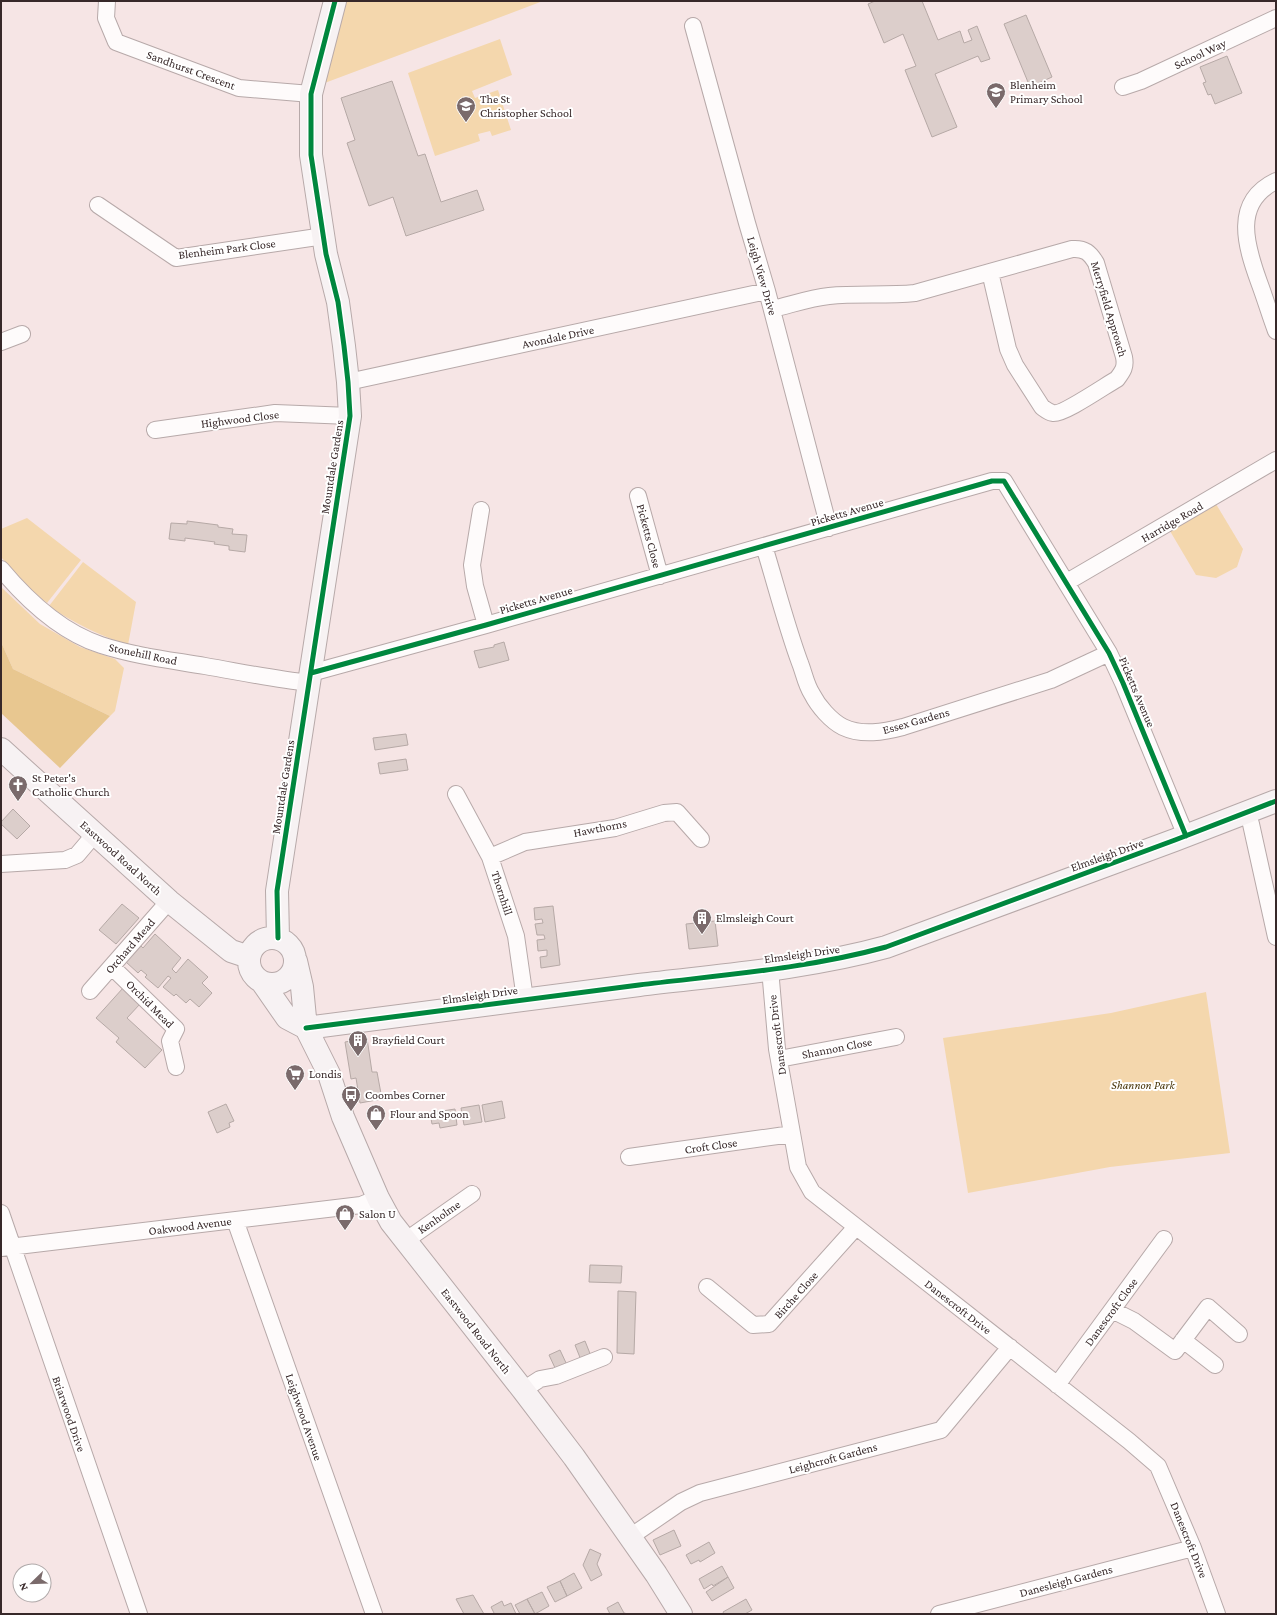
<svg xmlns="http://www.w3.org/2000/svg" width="1277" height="1615" viewBox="0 0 1277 1615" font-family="'Crimson Pro',serif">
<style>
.green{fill:#f4d7ad}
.forest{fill:#e8c790}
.building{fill:#dccecb;stroke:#b6a9a6}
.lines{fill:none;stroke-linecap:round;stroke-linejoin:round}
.street-casing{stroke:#b7a9a9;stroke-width:18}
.secondary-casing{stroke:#b7a9a9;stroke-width:24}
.street{stroke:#fefbfb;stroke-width:16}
.secondary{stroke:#f7f2f3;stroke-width:22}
.cycleway-casing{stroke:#fff;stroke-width:8}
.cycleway{stroke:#00873e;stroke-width:5}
.labels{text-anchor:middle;stroke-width:4;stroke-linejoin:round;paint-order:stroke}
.street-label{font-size:12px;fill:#372829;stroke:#fff}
.poi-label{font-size:12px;fill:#372829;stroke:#fff;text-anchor:start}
.park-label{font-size:12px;font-style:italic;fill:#49360b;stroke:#fff}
</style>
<rect width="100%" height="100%" fill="#f6e5e5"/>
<path class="green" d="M339 1H543L322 84Z
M500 39 512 75 472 91 475 98 498 90 511 130 492 136 490 131 478 134 480 141 435 156 408 73Z
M1216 504 1243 549 1237 567 1216 578 1196 575 1170 531Z
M27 518 81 560 47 603 27 587 1 557V529Z
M83 562 136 602 128 645C99 635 75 624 49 606Z
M1 587 40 624 80 647 115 659 124 668 115 711 110 716 13 669 1 642Z
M1206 992 1230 1153 1110 1167 968 1193 943 1038 1111 1013Z"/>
<path class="forest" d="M1 642 13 669 110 716 60 768 1 713Z"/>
<path class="building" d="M875 1H922L938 40 960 31 964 43 972 40 968 30 977 26 990 59 981 62 978 56 935 74 957 127 932 137 905 70 916 66 903 34 884 43 868 4Z
M1026 15 1052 77 1030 87 1004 24Z
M1227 56 1242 93 1215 104 1211 94 1208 95 1203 83 1206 82 1200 67Z
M392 81 418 156 425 154 441 202 477 190 484 210 406 236 393 197 369 206 347 143 355 140 341 98Z
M187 521 218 525V527L233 529 232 534 247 535 245 552 229 550V546L214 544 215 542 185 538V541L169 539 171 523 187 524Z
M504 642 509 660 479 668 474 651 494 647V645Z
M406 734 408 745 375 750 373 738Z
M406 759 408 770 380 774 378 763Z
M13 809 30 826 17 839 1 824V822Z
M122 904 139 918 116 944 99 930Z
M553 906 560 965 541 968 540 957 547 956V950L538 951 537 940 545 939 544 935H537L535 924 543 923 542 919 535 920 534 908Z
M715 921 718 946 689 949 686 924Z
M155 934 181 958 172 969 176 973 188 959 208 977 202 983 212 993 199 1007 190 999 186 1003 176 994 174 996 163 987 171 978 168 976 158 988 145 977 147 975 141 970 138 973 126 962 141 946 143 948Z
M123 988 140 1004 127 1018 162 1050 145 1068 116 1042 119 1038 96 1018Z
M367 1038 372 1072H377L382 1099 360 1103 356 1078 351 1079 345 1042Z
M502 1101 505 1118 485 1122 482 1105Z
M226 1104 234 1121 229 1123 230 1127 217 1133 208 1112Z
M479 1105 482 1122 464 1125 461 1108Z
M455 1109 457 1125 440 1128 439 1123 432 1124 430 1113Z
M590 1265 622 1266 621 1283 589 1282Z
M618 1291 636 1292 634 1354 617 1353Z
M585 1341 591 1356 581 1360 575 1345Z
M560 1350 567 1365 556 1370 549 1355Z
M674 1530 681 1546 660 1555 653 1540Z
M709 1542 715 1553 700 1562 699 1560 691 1564 686 1555Z
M590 1549 601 1554 597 1564 602 1575 591 1581 583 1565Z
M722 1566 728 1577 713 1586 712 1584 704 1589 699 1579Z
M574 1573 582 1588 567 1596 560 1581Z
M728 1577 734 1588 712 1601 706 1592Z
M560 1581 567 1596 555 1602 547 1587Z
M542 1592 549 1606 535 1614 527 1599Z
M473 1595 484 1614H464L456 1599Z
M527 1599 535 1614H520L515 1605Z
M746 1599 752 1610 745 1614H724L723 1612Z
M502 1601 504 1606 511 1603 516 1614H493L494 1613 491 1607Z
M618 1602 624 1613 628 1614H610L607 1608Z"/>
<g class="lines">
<defs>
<path id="street" d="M107 1 106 18 116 42 239 88 311 94
M693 26 747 223 767 291 829 528
M1123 87 1141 81 1276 18
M1276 181C1232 202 1246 246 1259 282 1265 298 1270 315 1276 331
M98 205 176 258 324 236
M772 309C790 305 810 298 829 296 857 293 886 296 915 293L1072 249C1085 248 1090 253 1096 263L1124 357C1126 367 1123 371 1117 379 1106 385 1063 415 1053 413 1048 412 1045 409 1042 407L1015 365 1008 349 990 272
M1 342 22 334
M348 382 767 291
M155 430 275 413 350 416
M638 496 660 576
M481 510 472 565 475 586 486 625
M764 546C776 585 786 625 800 663 804 673 806 685 812 694 818 706 831 721 843 727 862 736 884 732 903 727L1051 680 1109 653
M1 569C27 600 61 632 101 645 135 656 170 660 205 666 240 672 274 679 309 683
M1067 582 1276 460
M311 673 486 625 992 481H1004L1109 653 1123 683 1186 836
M456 794 490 857 516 936 525 999
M1247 812 1251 824 1276 937
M490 857 525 842 615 828 664 813 677 812 701 839
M1 864 65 860 77 855 94 835
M112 967 176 1029 170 1041 176 1067
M770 969 777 1049 798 1167 812 1192 1129 1441 1158 1466 1193 1548 1217 1614
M90 991 169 901
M779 1059 896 1037
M629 1157 792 1134
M1 1213 139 1614
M235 1220 374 1614
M405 1241 472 1194
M1 1248 361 1205 378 1198
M707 1287 753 1325 769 1324 856 1227
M1112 1310 1134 1321 1175 1351 1208 1307 1239 1334
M1183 1340 1215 1365
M1057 1385 1164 1239
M523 1390 540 1379 556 1376 604 1357
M630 1537 681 1502 700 1493 941 1430 1010 1347
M939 1614 1193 1548"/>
<path id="secondary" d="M1 749 169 901 231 951 249 957
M249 961a23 23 0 1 1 46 0a23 23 0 1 1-46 0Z
M278 938 277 891 350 416 348 382 344 346 338 302 326 254 311 155V94L335 1
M296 961 302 987 306 1028 329 1074 343 1117 378 1198 391 1222 523 1390 574 1457 656 1574 681 1614
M262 982 287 1018 306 1028
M306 1028C417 1014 527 999 639 985 721 975 806 969 886 947L1175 840 1276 801"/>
</defs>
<use href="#street" class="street-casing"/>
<use href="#secondary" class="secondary-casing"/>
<use href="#street" class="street"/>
<use href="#secondary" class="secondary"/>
<defs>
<path id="cycleway" d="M311 673 486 625 992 481H1004L1109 653 1123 683 1186 836
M278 938 277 891 350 416 348 382 344 346 338 302 326 254 311 155V94L335 1
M306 1028C417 1014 527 999 639 985 721 975 806 969 886 947L1175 840 1276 801"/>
</defs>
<use href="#cycleway" class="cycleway-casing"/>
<use href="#cycleway" class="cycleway"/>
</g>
<defs>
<symbol id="school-pin" viewBox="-11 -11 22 30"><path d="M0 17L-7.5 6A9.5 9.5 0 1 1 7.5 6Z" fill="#7a6a6b" stroke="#fff"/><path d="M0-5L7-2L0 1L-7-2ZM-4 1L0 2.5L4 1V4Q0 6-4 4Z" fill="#fff"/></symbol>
<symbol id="church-pin" viewBox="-11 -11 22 30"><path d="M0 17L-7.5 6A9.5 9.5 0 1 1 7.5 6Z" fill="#7a6a6b" stroke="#fff"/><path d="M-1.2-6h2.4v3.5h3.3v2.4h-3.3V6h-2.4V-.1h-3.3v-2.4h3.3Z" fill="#fff"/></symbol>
<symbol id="building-pin" viewBox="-11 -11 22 30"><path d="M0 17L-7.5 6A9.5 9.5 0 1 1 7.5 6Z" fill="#7a6a6b" stroke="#fff"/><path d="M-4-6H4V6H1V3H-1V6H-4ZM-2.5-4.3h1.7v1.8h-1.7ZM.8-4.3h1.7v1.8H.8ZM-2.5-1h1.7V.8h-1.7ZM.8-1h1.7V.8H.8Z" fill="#fff"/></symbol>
<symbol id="supermarket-pin" viewBox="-11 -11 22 30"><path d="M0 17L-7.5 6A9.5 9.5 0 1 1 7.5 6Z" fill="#7a6a6b" stroke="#fff"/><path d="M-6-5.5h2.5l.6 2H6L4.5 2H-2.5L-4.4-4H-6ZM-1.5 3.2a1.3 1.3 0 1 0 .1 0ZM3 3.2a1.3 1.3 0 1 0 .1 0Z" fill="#fff"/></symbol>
<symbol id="bus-pin" viewBox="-11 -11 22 30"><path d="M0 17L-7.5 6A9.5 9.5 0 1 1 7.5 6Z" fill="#7a6a6b" stroke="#fff"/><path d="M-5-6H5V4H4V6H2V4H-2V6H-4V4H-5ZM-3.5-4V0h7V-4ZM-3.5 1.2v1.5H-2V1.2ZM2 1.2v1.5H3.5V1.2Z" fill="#fff"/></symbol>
<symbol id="shop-pin" viewBox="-11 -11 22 30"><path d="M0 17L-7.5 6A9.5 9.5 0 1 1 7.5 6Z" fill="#7a6a6b" stroke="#fff"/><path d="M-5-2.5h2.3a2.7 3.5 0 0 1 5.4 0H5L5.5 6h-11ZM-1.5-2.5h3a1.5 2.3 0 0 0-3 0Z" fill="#fff"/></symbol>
</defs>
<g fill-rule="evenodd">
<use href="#school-pin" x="985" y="81" width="22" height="30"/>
<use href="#school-pin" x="455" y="95" width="22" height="30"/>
<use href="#church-pin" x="7" y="774" width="22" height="30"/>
<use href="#building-pin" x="691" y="907" width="22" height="30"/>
<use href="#building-pin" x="347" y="1029" width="22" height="30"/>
<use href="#supermarket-pin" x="284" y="1063" width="22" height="30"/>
<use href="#bus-pin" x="340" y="1084" width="22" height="30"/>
<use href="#shop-pin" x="365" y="1103" width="22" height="30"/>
<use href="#shop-pin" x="334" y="1203" width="22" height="30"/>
</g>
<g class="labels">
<g class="street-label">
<text transform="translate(1200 54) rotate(-25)" y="4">School Way</text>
<text transform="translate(191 70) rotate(20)" y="4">Sandhurst Crescent</text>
<text transform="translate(227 249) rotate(-7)" y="4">Blenheim Park Close</text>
<text transform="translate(762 276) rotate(74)" y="4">Leigh View Drive</text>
<text transform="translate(1109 309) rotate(73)" y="4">Merryfield Approach</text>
<text transform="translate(558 337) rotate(-12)" y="4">Avondale Drive</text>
<text transform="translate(240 419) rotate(-7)" y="4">Highwood Close</text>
<text transform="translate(332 467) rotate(-81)" y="4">Mountdale Gardens</text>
<text transform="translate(847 512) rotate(-16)" y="4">Picketts Avenue</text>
<text transform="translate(1172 522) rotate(-30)" y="4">Harridge Road</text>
<text transform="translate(649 536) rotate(75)" y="4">Picketts Close</text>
<text transform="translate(536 600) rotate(-16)" y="4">Picketts Avenue</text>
<text transform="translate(143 654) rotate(12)" y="4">Stonehill Road</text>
<text transform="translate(1137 692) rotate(67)" y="4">Picketts Avenue</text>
<text transform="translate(916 721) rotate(-16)" y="4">Essex Gardens</text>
<text transform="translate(283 787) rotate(-81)" y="4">Mountdale Gardens</text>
<text transform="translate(600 828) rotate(-11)" y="4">Hawthorns</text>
<text transform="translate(1107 855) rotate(-20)" y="4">Elmsleigh Drive</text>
<text transform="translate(121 858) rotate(42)" y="4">Eastwood Road North</text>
<text transform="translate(502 893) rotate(72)" y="4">Thornhill</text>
<text transform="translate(130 946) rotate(-49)" y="4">Orchard Mead</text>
<text transform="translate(802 954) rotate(-8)" y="4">Elmsleigh Drive</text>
<text transform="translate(480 995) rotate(-8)" y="4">Elmsleigh Drive</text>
<text transform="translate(150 1004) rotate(45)" y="4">Orchid Mead</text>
<text transform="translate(777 1035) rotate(-97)" y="4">Danescroft Drive</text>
<text transform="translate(837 1048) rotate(-11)" y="4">Shannon Close</text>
<text transform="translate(711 1146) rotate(-8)" y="4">Croft Close</text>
<text transform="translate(439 1217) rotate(-35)" y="4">Kenholme</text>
<text transform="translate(190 1226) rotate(-7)" y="4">Oakwood Avenue</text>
<text transform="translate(796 1295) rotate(-48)" y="4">Birche Close</text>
<text transform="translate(958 1307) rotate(38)" y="4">Danescroft Drive</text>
<text transform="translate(1111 1312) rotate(-54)" y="4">Danescroft Close</text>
<text transform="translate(476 1331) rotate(52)" y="4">Eastwood Road North</text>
<text transform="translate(69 1414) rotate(71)" y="4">Briarwood Drive</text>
<text transform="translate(304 1417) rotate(71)" y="4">Leighwood Avenue</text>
<text transform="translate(833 1458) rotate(-15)" y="4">Leighcroft Gardens</text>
<text transform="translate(1189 1540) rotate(68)" y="4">Danescroft Drive</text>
<text transform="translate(1066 1581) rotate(-15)" y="4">Danesleigh Gardens</text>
</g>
<g class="poi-label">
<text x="1010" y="89">Blenheim<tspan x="1010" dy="14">Primary School</tspan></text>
<text x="480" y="103">The St<tspan x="480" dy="14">Christopher School</tspan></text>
<text x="32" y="782">St Peter's<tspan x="32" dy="14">Catholic Church</tspan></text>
<text x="716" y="922">Elmsleigh Court</text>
<text x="372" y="1044">Brayfield Court</text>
<text x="309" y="1078">Londis</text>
<text x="365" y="1099">Coombes Corner</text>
<text x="390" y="1118">Flour and Spoon</text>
<text x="359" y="1218">Salon U</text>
</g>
<g class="park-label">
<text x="1143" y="1089">Shannon Park</text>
</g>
</g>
<rect width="1277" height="1615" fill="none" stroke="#372829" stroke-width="4"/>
<g transform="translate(32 1583) rotate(247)"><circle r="19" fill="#ffffff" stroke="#afa9a9"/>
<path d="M0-3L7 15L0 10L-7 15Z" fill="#7a6a6b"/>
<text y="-6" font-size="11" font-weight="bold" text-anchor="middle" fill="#372829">N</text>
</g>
</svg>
